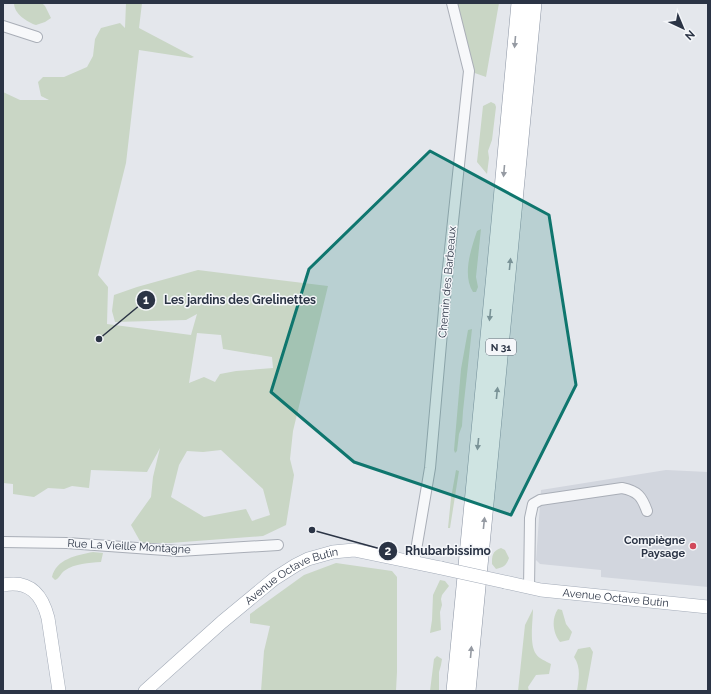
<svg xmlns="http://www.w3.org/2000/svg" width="711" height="694" viewBox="0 0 711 694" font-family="Raleway,sans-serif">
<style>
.built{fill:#d2d6de}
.green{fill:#c9d6c5;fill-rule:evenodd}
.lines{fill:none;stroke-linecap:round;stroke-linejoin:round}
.minor-casing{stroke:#a9aeb7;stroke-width:12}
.major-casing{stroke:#a3abb8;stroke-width:14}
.highway-casing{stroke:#8b94a3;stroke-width:16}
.minor{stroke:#f7f8fa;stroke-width:10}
.major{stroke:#fff;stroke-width:13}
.highway{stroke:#fff;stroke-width:15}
.major-bridge-casing{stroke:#a3abb8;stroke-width:14;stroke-linecap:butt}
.major-bridge{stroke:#fff;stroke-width:13}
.oneway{fill:#959aa2}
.marked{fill:#0f766e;fill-opacity:0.2;stroke:#0f766e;stroke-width:3;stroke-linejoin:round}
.poi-dot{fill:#d1495b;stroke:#f4f6f9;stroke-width:1.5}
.labels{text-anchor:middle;stroke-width:3;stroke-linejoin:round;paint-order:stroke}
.shield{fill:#f4f6f9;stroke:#676e7b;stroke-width:1}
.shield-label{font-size:10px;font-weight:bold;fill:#2b3445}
.street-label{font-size:11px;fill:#2b3445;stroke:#f4f6f9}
.poi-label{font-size:11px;font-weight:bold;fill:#2b3445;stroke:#f4f6f9;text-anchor:end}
.leader{fill:none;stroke:#2b3445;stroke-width:1.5}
.callout-dot{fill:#2b3445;stroke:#f4f6f9;stroke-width:1.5}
.mark-label{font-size:12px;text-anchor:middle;font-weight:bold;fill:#fff}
.callout-label{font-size:12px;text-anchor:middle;font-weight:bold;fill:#2b3445;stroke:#f4f6f9;stroke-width:3;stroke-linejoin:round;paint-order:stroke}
</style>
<rect width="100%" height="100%" fill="#e4e7ec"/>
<path class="built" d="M666 470 708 472V587L601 577V570L540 564 536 560 541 490Z"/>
<path class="green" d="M14 3H42L45 6 51 18 45 22 36 25C27 22 14 14 14 3Z
M126 3H142L139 28 194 57 191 58 139 50 126 163 98 275 108 287 107 324 191 335 197 314 186 320 115 322 112 311 114 295 137 287 198 270 328 286 293 431 290 459 294 475 286 525 263 536 170 543H141L131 525 151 497 153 477 160 448 147 472 91 470 89 488 72 486 64 489 48 488 34 497 13 494V484L3 483V92L20 100H49L41 96 38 82 43 77H64L87 67 93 56 95 39 101 28 120 23 125 28ZM197 333 221 335 223 349 272 357 273 368 236 371 220 374 215 382 204 377 189 383ZM221 450 263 489 270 515 252 521 246 509 204 517 171 497 179 465 187 451 203 452Z
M452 3H499L486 77 469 71Z
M491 102 495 104 496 107 492 140 488 151 489 158 487 174 477 162 483 106Z
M481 229 476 277 478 287 476 292H473C462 275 471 249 477 231Z
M472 329 463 411 462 426 459 434 457 451 455 453 454 450 461 369 468 330Z
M456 470 459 471 450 528H448L451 498Z
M501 548 505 550 509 558C506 566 504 567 496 569L492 564C492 556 492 551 501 548Z
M93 552 103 553 101 562C88 563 76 563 64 571 60 574 60 578 55 580L52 577C56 559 77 555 93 552Z
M336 563 392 571 397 577V672L396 691H261L264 651 270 626 250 623V614L304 575Z
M440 580 445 581 449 586 442 595 441 599 442 605 440 612 441 630 430 633 432 620 433 595Z
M533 609C533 621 529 644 536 654 539 659 546 661 551 664L549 674 536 675 528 687 529 691H518L525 625Z
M558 609 562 610 566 624 572 632 569 640 560 642C553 633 551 619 558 609Z
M590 647 593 652 586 691H577C579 678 581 667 574 657L578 649Z
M437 656 442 659 441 665 439 672V691H430L434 659Z"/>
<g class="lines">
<defs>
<path id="minor" d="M3 26 37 37
M3 542 67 543 179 551 278 545
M414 562 430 468 446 287 469 71 452 3
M529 588 530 518 533 504 540 500 622 488C638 491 642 497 647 511"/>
<g id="major">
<path id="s1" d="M505 582 541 590 708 607"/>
<path d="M3 585C29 580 42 594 48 618L59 691"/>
<path id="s2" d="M145 691 222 622 274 579 296 565 308 559 333 552 354 550 441 568"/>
</g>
<path id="highway" d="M454 691 499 222 519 3
M468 691 534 3"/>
</defs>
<use href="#minor" class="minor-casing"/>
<use href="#major" class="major-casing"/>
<use href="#highway" class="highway-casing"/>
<use href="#minor" class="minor"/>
<use href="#major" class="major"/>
<use href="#highway" class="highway"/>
<defs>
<path id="major-bridge" d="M441 568 505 582"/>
</defs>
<use href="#major-bridge" class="major-bridge-casing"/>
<use href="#major-bridge" class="major-bridge"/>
</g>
<defs><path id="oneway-solid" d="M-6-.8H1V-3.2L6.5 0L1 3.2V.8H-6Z"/></defs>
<g class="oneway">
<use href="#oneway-solid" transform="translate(515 42) rotate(95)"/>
<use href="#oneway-solid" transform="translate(504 171) rotate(95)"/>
<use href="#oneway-solid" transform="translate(510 264) rotate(-84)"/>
<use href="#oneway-solid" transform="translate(490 315) rotate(96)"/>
<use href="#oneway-solid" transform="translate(497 393) rotate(-84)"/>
<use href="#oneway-solid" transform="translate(478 444) rotate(96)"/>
<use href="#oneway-solid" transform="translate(484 523) rotate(-84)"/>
<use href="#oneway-solid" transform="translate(471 652) rotate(-85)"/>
</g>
<path class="marked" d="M430 151 549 215 576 385 511 515 354 462 271 392 309 269Z"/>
<circle class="poi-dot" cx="693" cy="546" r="4"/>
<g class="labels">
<rect class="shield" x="486" y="339" width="30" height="16" rx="3"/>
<g class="shield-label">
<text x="501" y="351">N 31</text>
</g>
<g class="street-label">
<text transform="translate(447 282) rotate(-85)" y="4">Chemin des Barbeaux</text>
<text transform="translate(129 546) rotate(3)" y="4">Rue La Vieille Montagne</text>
<text dy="4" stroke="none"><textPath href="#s2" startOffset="188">Avenue Octave Butin</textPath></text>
<text dy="4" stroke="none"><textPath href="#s1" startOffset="112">Avenue Octave Butin</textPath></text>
</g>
<g class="poi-label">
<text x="685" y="544">Compiègne<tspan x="685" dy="13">Paysage</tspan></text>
</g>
</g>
<path class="leader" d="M99 339L146 300M312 530L388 551"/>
<g class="callout-dot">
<circle cx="99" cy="339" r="4"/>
<circle cx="312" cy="530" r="4"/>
<circle cx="146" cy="300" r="10"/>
<circle cx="388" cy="551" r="10"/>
</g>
<g class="mark-label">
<text x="146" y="304">1</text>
<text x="388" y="555">2</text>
</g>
<g class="callout-label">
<text x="240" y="304">Les jardins des Grelinettes</text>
<text x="448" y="555">Rhubarbissimo</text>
</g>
<rect width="711" height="694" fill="none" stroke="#2b3445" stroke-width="8"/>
<g transform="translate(683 28) rotate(136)" stroke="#f4f6f9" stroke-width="3" paint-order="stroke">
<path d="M0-3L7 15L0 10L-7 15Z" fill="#2b3445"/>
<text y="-6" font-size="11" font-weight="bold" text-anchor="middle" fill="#2b3445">N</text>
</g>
</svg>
